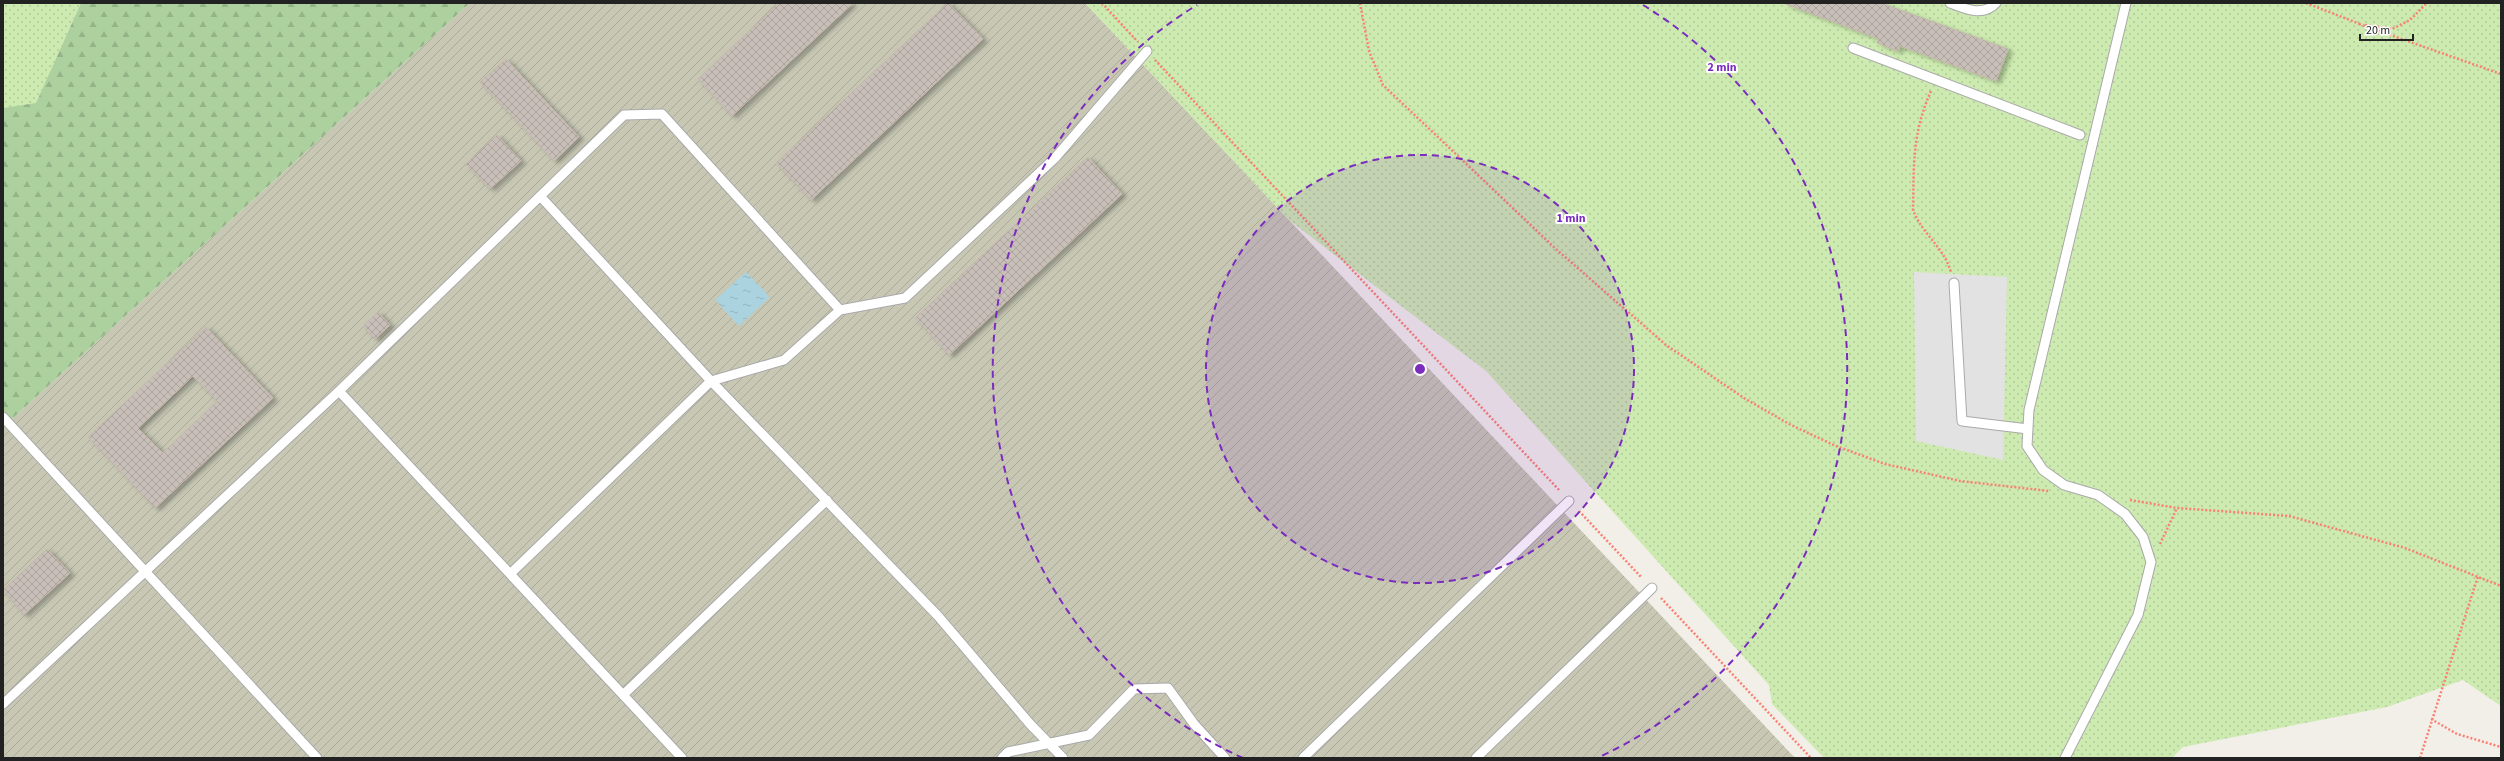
<svg xmlns="http://www.w3.org/2000/svg" width="2504" height="761" viewBox="0 0 2504 761" font-family="'Source Sans 3',sans-serif">
<style>
.construction{fill:url(#construction-furrows)}
.grass{fill:url(#grass-dots)}
.forest{fill:url(#forest-firs)}
.parking{fill:#e2e2e2}
.water{fill:url(#water-ripples)}
.building{fill:url(#building-cross-hatch);stroke:#c4b6ab;fill-rule:evenodd;filter:url(#shadow)}
.lines{fill:none;stroke-linecap:round;stroke-linejoin:round}
.service-casing{stroke:#a9a9a9;stroke-width:11}
.path{stroke:#fa8072;stroke-width:2.5;stroke-dasharray:2 2;stroke-linecap:butt}
.service{stroke:#fff;stroke-width:9}
.ring{fill:none;stroke:#7b2cbf;stroke-width:2;stroke-dasharray:7 5}
.centre{fill:#7b2cbf;stroke:#fff;stroke-width:2}
.ring-label{font-size:12px;text-anchor:middle;font-weight:bold;fill:#7b2cbf;stroke:#fff;stroke-width:4;stroke-linejoin:round;paint-order:stroke}
</style>
<defs>
<pattern id="construction-furrows" width="10" height="10" patternUnits="userSpaceOnUse"><rect width="10" height="10" fill="#c7c7b4"/><path d="M-1 1l2-2M0 10L10 0M9 11l2-2" fill="none" stroke="#abab9a"/></pattern>
<pattern id="grass-dots" width="8" height="8" patternUnits="userSpaceOnUse"><rect width="8" height="8" fill="#cdebb0"/><path d="M2 2h.1M6 6h.1" fill="none" stroke="#b0c997" stroke-width="1.8" stroke-linecap="round"/></pattern>
<pattern id="forest-firs" width="22" height="20" patternUnits="userSpaceOnUse"><rect width="22" height="20" fill="#add19e"/><path d="M5 1l3.5 6h-7zM16 11l3.5 6h-7z" fill="#95b388"/></pattern>
<pattern id="water-ripples" width="26" height="14" patternUnits="userSpaceOnUse"><rect width="26" height="14" fill="#aad3df"/><path d="M2 4q2-2 4 0t4 0M15 11q2-2 4 0t4 0" fill="none" stroke="#92b5bf"/></pattern>
<pattern id="building-cross-hatch" width="8" height="8" patternUnits="userSpaceOnUse"><rect width="8" height="8" fill="#c7bfb8"/><path d="M0 0l8 8M0 8l8-8" fill="none" stroke="#aba49e"/></pattern>
<filter id="shadow"><feDropShadow dx="4.5" dy="2.5" stdDeviation="2" flood-color="#0004"/></filter>
</defs>
<rect width="100%" height="100%" fill="#f2efe9"/>
<path class="construction" d="M470 3H1085L1795 758H3V427Z"/>
<path class="grass" d="M3 3H81L36 104 3 108Z
M1085 3H2501V706L2463 680 2387 707 2183 747 2172 758H1824L1772 704 1769 685 1486 371 1289 220Z"/>
<path class="forest" d="M81 3H470L3 427V108L36 103Z"/>
<path class="parking" d="M1914 272 2007 277 2003 460 1916 441Z"/>
<path class="water" d="M746 272 770 297 739 326 715 300Z"/>
<path class="building" d="M779 3H853L732 116 698 79Z
M948 3 983 39 811 200 776 163Z
M1783 3H1881L2008 49 1996 81 1900 46 1898 51 1877 43 1879 39Z
M506 59 579 137 554 161 480 82Z
M497 135 521 161 490 189 466 164Z
M1088 157 1122 194 949 355 915 318Z
M378 312 390 325 375 339 363 326Z
M206 327 273 398 155 508 88 437ZM193 376 217 401 163 453 138 428Z
M47 549 70 573 24 615 3 590Z"/>
<g class="lines">
<defs>
<path id="service" d="M1950 3C1965 9 1983 17 1996 3
M1853 48 2080 135
M540 196 711 381 938 616 1030 724 1063 758
M1954 283 1962 421 2028 429
M339 391 682 758
M3 417 317 758
M510 574 711 381 784 360 840 310 905 298 1055 158 1147 51
M623 695 827 500
M3 704 339 391 624 115 662 114 840 310
M1002 758 1008 752 1089 735 1134 689 1168 688 1194 724 1225 758
M1303 758 1569 501
M1476 758 1652 588
M2065 758 2138 615 2151 562 2143 537 2125 514 2098 495 2064 485 2043 470 2027 446 2029 410 2126 3"/>
</defs>
<use href="#service" class="service-casing"/>
<path class="path" d="M1102 3 1138 42
M1360 3 1369 51 1383 85 1557 250 1666 345 1744 398 1791 425 1836 446 1885 464 1960 481 2049 491
M2306 3 2360 24
M2359 24 2501 74
M2365 25 2392 29 2410 20 2427 3
M1155 60 1560 491
M1931 91C1912 134 1914 164 1913 210 1922 234 1943 246 1951 272
M2130 500 2177 508 2289 516 2405 548 2501 586
M1579 511 1642 578
M2160 544 2177 508
M1661 598 1811 758
M2431 719 2457 734 2501 747
M2420 758 2478 576"/>
<use href="#service" class="service"/>
</g>
<circle cx="1420" cy="369" r="214" fill="#7b2cbf" fill-opacity=".12"/>
<g class="ring">
<circle cx="1420" cy="369" r="214"/>
<path d="M1243 758A427 427 0 0 1 1197 5M1643 5A427 427 0 0 1 1597 758"/>
</g>
<circle cx="1420" cy="369" r="6" class="centre"/>
<g class="ring-label">
<text x="1722" y="71">2 min</text>
<text x="1571" y="222">1 min</text>
</g>
<rect width="2504" height="761" fill="none" stroke="#222222" stroke-width="8"/>
<path d="M2360 34v6h53v-6" fill="none" stroke="#222222" stroke-width="2"/>
<text x="2366" y="34" font-size="12" fill="#222222" stroke="#ffffff" stroke-width="3" paint-order="stroke">20 m</text>
</svg>
